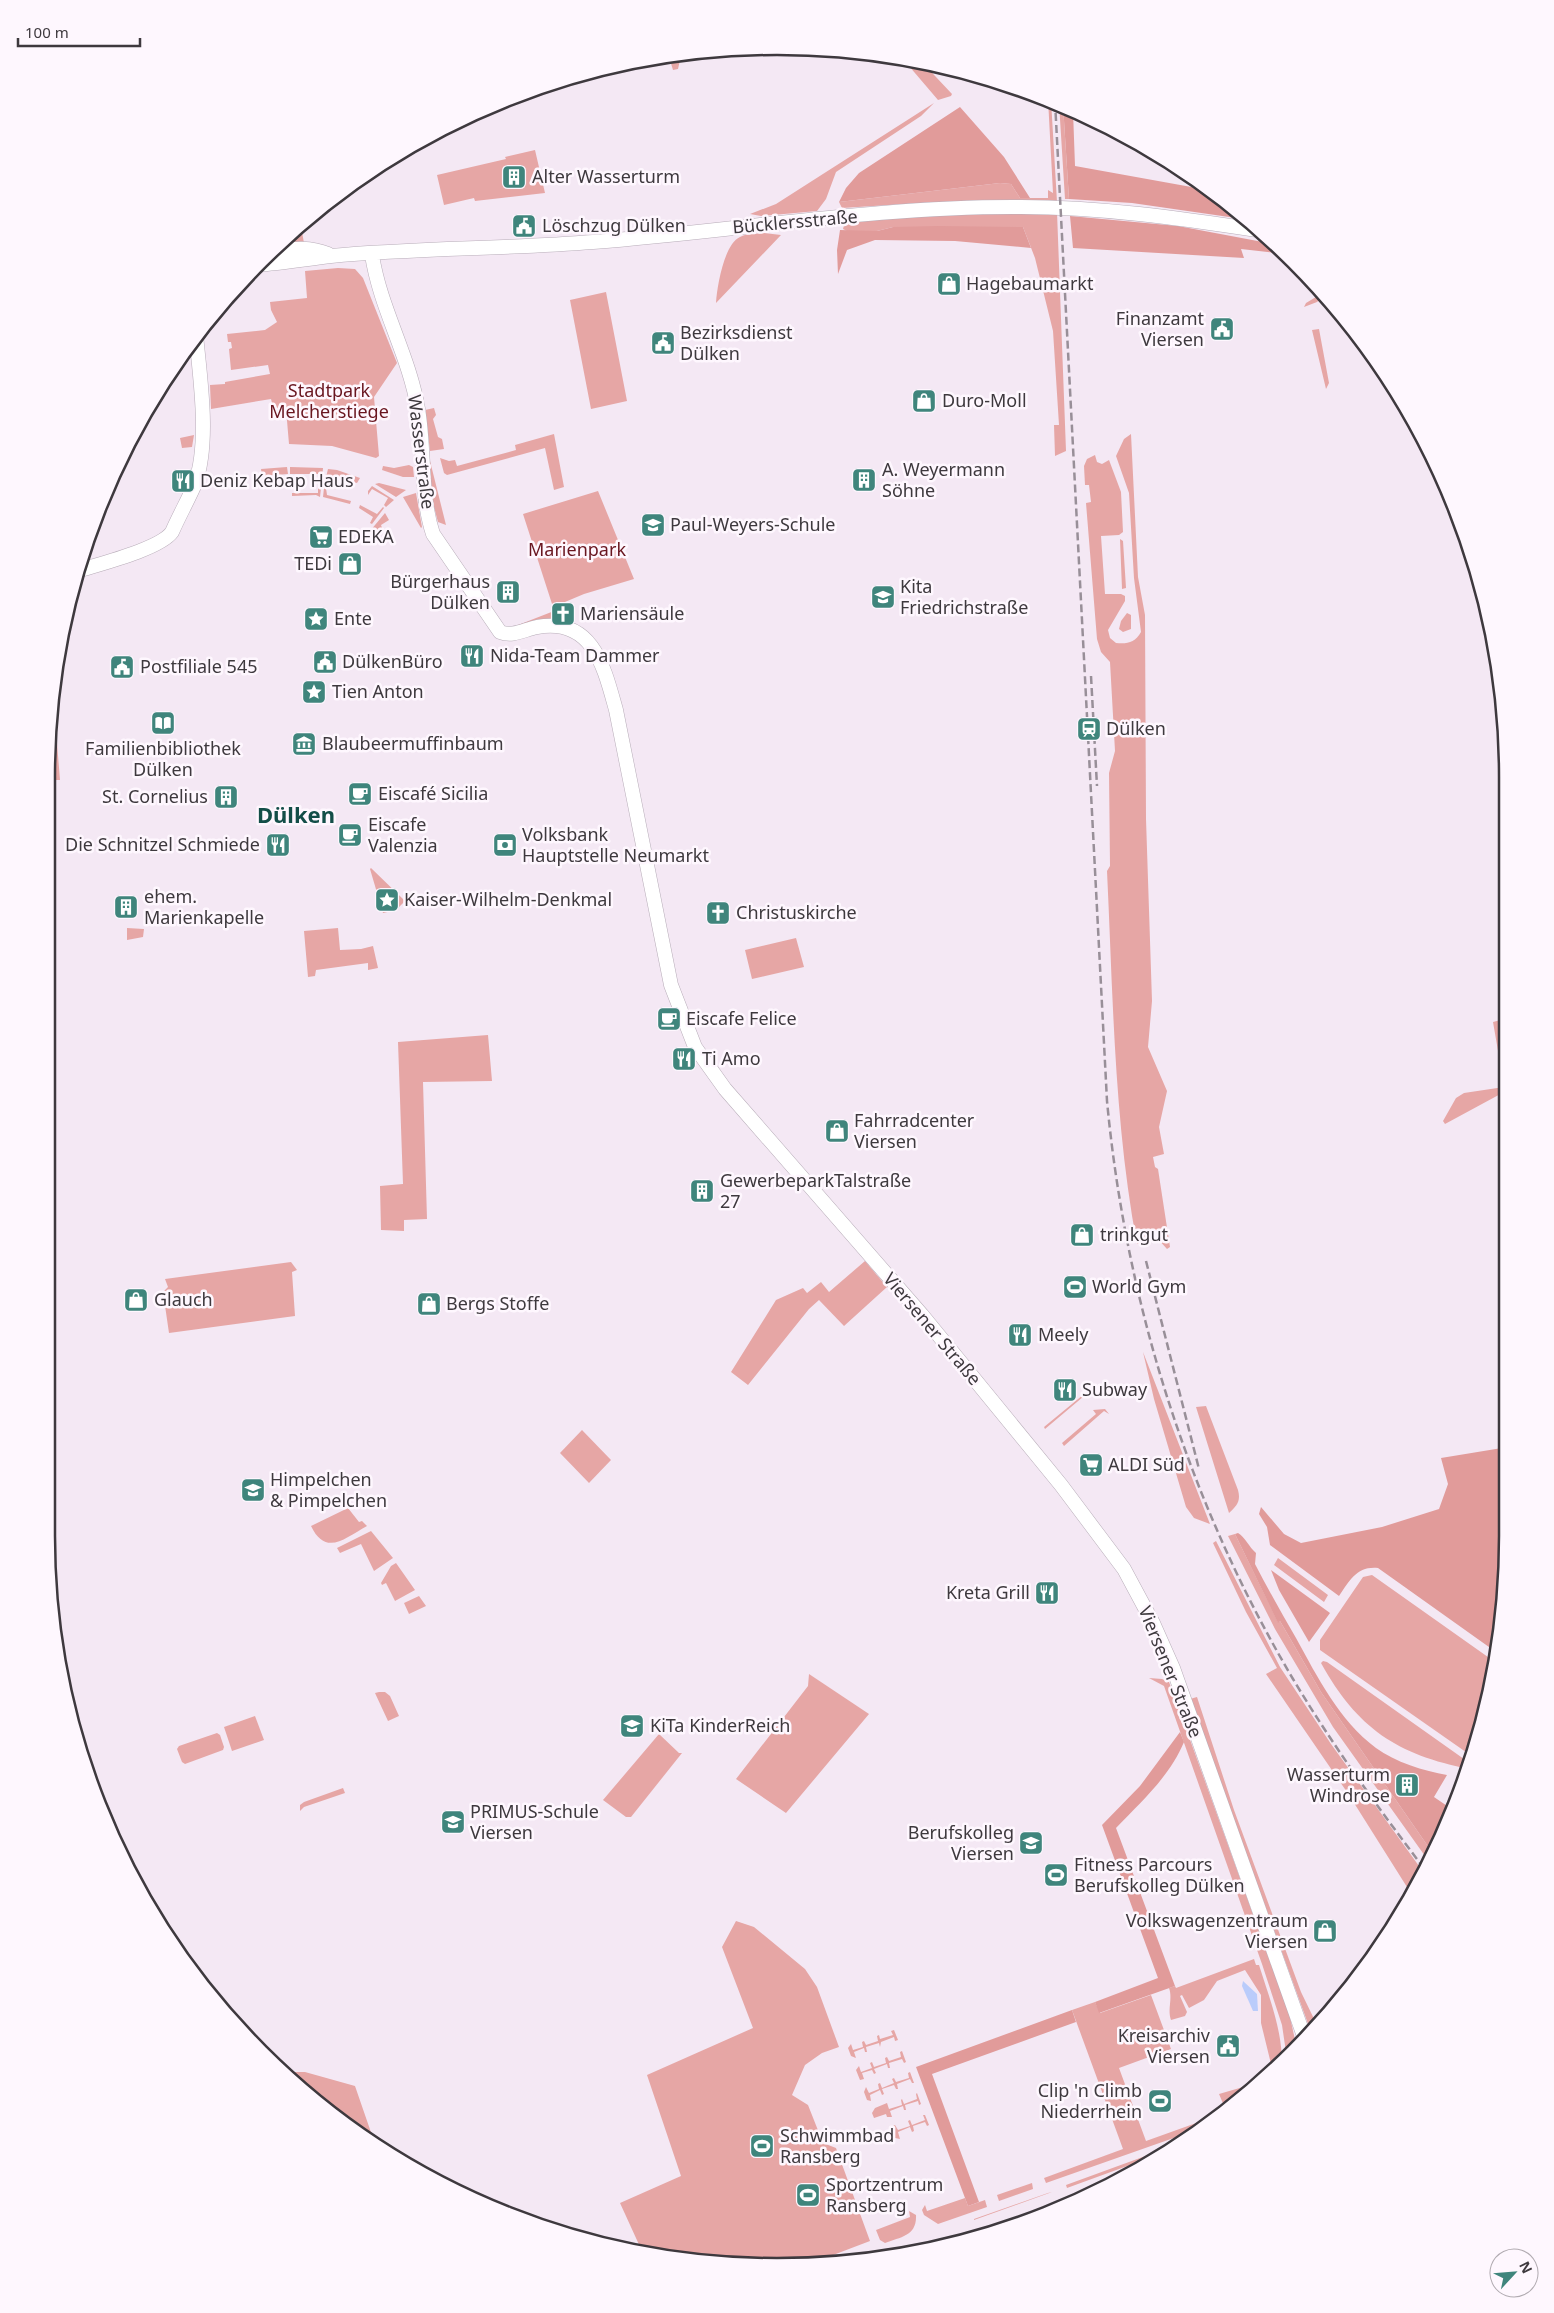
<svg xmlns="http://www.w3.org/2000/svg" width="1554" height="2313" viewBox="0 0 1554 2313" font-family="'Noto Sans',sans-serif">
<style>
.green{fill:#e6a6a5}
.forest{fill:#e19b9a}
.water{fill:#baccfb}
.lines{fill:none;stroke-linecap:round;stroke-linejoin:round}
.secondary-casing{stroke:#b8adb9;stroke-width:15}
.secondary{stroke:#fff;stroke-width:14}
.rail{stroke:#988f98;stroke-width:2.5;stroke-dasharray:8 4;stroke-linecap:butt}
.labels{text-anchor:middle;stroke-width:5;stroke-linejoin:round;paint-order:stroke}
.poi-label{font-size:18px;fill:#3e393e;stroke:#fef7fe;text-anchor:start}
.street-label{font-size:18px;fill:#3e393e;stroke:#fef7fe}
.park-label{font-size:18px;fill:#691620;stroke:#fef7fe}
.district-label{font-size:22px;font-weight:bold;fill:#134e48;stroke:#fef7fe}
.rim{fill:none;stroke:#3e393e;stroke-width:2.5}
</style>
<rect width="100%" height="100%" fill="#f4e8f4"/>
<path class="green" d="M681 56 678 69 673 70 669 57Z
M903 59 920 60 952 94 951 96 938 100Z
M1048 99 1051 100 1057 202H936L842 208 839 202 1000 183 1011 184 1020 198H1048V190L1053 193Z
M934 103 921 116 836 172 826 199 817 211 761 216 750 214 776 204Z
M1059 103 1063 105 1069 199H1065Z
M535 150 545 193 475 201 474 198 444 205 437 175 506 159 505 157Z
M1057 212 1066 451 1055 456 1054 425H1059L1053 331 1035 258 1023 227H893L877 231H847L843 229 845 222 929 213Z
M301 227 304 243 280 244Z
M764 233 781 235 716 303C717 287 724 244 740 237 747 233 757 234 764 233Z
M338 268 355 269 363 278 397 363 374 397 379 456 376 458 332 446 289 444 286 409 274 411 271 399 211 409 210 385 225 384V382L270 374 268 365 231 370 229 349 232 348 231 342H228L227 334 265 330 277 322 271 310 270 302 307 298 305 271Z
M606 292 627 401 591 409 570 300Z
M1321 294 1323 296 1317 302 1304 307 1306 303Z
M1319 329 1329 383 1326 389 1312 330Z
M434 408 436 415 433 419 438 437 442 439 444 449 430 451 425 410Z
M554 434 564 487 554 490 545 448 447 475 444 473 440 458 449 461 455 460 457 466 516 450 515 445Z
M1131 434 1138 577 1145 615 1146 819 1152 1001 1148 1047 1167 1091 1159 1127 1164 1154 1153 1157 1155 1167 1158 1169 1170 1247 1167 1249 1158 1239 1137 1244C1114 1122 1113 995 1107 871L1110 866 1109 773 1115 751 1110 662 1101 652 1097 639 1086 503 1091 502 1089 485H1085L1084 466 1087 459 1095 455 1097 462 1102 464 1109 460 1121 492 1123 532 1119 535 1101 536 1105 594H1121L1125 596V601L1108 630 1110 638 1116 643C1127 644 1135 643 1141 632L1134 578 1129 493 1116 456 1124 439Z
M194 435 192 447 182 448 180 438Z
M430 461 446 525 438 522C433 504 427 479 430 461Z
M409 465 413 467 414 477H403L382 470 383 466 394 468Z
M287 467 288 474 262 476 261 469Z
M290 467 323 468 322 480H320L319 474H290Z
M328 469 337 470 360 478 357 483 331 476 328 481H325Z
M379 483 406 490 396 497 375 484Z
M372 486 394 500 386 507 384 505 388 498 372 489 368 495V491Z
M318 488H321L320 497 316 495 292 496V493H318Z
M324 488H326L327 495 351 501 350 504 323 497Z
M598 491 634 579 584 594 553 607 523 514Z
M416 493 422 527 421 528 403 497Z
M360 505 377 514 383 507 384 508 372 524 370 523 373 517 359 508Z
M385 513 389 520 381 525 382 528 365 537Z
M1120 539 1123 541 1126 588 1122 589Z
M554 611 557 619 513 627Z
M1127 613 1131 615V629L1123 632 1119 629 1121 621Z
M57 743 60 780H48L46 779 56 776 52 760 48 761 49 744Z
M371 868 405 901 396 910 383 913 370 869Z
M127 928 144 929 143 937 127 940Z
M338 928 340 950 361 949 373 946 378 968 368 970V963L316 970 315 976 308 977 304 931Z
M796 938 804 967 752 979 745 950Z
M1508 1018V1073L1502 1074 1493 1022Z
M488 1035 492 1081 423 1082 427 1219 404 1220V1231L381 1230 380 1186 403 1184 398 1042Z
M1504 1087 1506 1091 1445 1124 1443 1121 1456 1098 1464 1093Z
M865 1261 887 1287 844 1326 819 1300 809 1309 748 1385 731 1372 776 1300 803 1288 807 1293 821 1282 829 1292Z
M291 1262 297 1270 292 1272 295 1316 169 1333 163 1292 168 1287 165 1279Z
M1143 1352 1210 1524 1194 1518 1186 1507 1154 1399Z
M1089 1390 1090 1391 1045 1429 1044 1427Z
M1206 1406 1238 1490C1241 1501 1237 1506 1229 1513L1196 1407Z
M1105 1409 1109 1414 1104 1411 1064 1446 1062 1443 1096 1414 1093 1410Z
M582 1430 611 1460 589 1483 560 1453Z
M348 1508 359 1522 362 1521 367 1526C345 1538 326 1557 311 1526Z
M371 1531 393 1558 374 1571 361 1544 340 1553 337 1548Z
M1235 1534 1278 1622 1280 1621 1321 1692 1434 1855 1430 1863 1333 1727 1275 1629 1228 1536Z
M1216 1541 1280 1667 1331 1744 1424 1873 1412 1895 1349 1795 1266 1674 1277 1668 1246 1612 1213 1543Z
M1278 1558 1328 1595 1324 1602 1274 1565Z
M396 1563 415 1590 395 1601 386 1583 382 1585 381 1583 391 1566Z
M1372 1575 1495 1662 1494 1678 1473 1757 1320 1650V1640L1363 1577Z
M419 1596 426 1606 409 1614 404 1603Z
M1323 1661 1327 1662 1471 1764 1470 1769C1397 1755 1357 1728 1321 1663Z
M809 1674 869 1714 786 1813 736 1779 808 1686Z
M1149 1678 1162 1679 1169 1682 1184 1723 1290 2017 1297 2049 1287 2059 1282 2025 1262 1964 1164 1686Z
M379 1692H385L390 1696 399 1716 388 1721 375 1693Z
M1197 1697 1234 1810 1301 1992 1317 2025 1311 2032 1190 1699Z
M255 1716 264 1740 232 1751 224 1727Z
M217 1733 220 1735 224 1747 223 1750 185 1764 182 1762 177 1749 179 1746Z
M659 1734 679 1753H682L631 1817H626L603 1800Z
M343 1788 345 1793 304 1807 300 1811V1805L304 1802Z
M1050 1873a7 7 0 1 1 14 0a7 7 0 1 1-14 0Z
M736 1921 754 1927 805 1969 817 1987 839 2047 822 2053 805 2065 792 2095 808 2105 823 2143 836 2148 870 2241 820 2260 821 2264 817 2265H729L639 2250 641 2249 620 2203 681 2176 647 2075 753 2028 722 1947Z
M1254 1959 1256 1965H1259C1269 1997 1282 2029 1282 2063L1270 2074 1272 2068 1261 2023V1995L1245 1970 1217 1981 1204 2000 1189 2008 1182 1995 1180 1996 1187 2012 1185 2016 1171 2020C1167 2009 1173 1999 1169 1988L1175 1986 1176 1988Z
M1151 1995 1171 2049 1119 2068 1146 2141 1199 2122 1202 2128 1046 2183 1044 2178 1123 2149 1072 2010 1095 2002 1100 2013Z
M894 2030 898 2040 895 2041 894 2037 881 2042 880 2047 879 2043 866 2047 867 2052H865L864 2048 854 2052 856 2058 851 2056 848 2048 851 2044 853 2050 863 2047 862 2042 864 2041 866 2045 878 2041 877 2036 879 2035 880 2039 893 2035 891 2031Z
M902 2051 906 2062 904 2063 902 2059 889 2063 890 2068H888L887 2064 874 2069 876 2073 874 2074 872 2070 862 2073 864 2079 860 2080 856 2070 859 2066 861 2072 872 2068 870 2063 872 2062 874 2067 886 2063 885 2058 887 2057 889 2061 901 2057 900 2052Z
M285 2072H305L355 2086 375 2144 332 2116Z
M910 2072 914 2083H912L910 2079 897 2084 898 2089H896L894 2085 882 2089 884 2094 882 2095 880 2090 870 2095 871 2101 867 2100 864 2092 866 2087 869 2093 879 2089 878 2084 880 2083 882 2088 894 2083 892 2079 894 2078 896 2082 909 2078 908 2073Z
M1243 2087 1245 2095 1224 2114 1222 2109 1225 2108 1219 2094Z
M917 2093 921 2104 919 2105 918 2101 905 2105 906 2110H904L903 2106 890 2111 892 2117H887L886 2114 874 2118 872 2113 875 2108 887 2103 889 2109 902 2105 901 2100 902 2099 904 2104 917 2099 916 2094Z
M923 2115H925L929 2125 927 2126 925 2122 913 2126 914 2131 912 2132 910 2127 898 2132 900 2139 895 2138 891 2127 895 2125 898 2130 910 2126 908 2121 910 2120 912 2125 925 2120Z
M1181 2143 1171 2150 1067 2188 1066 2185Z
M1032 2183 1033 2189 999 2201 997 2195Z
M1052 2192 974 2220V2219L1048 2193Z
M965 2198 968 2206 985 2200 987 2207 938 2224 924 2215 922 2210 925 2205 927 2211Z
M909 2211 916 2215C917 2236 901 2237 885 2243L880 2240 876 2230 910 2217Z"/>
<path class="forest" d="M1063 105 1073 111 1075 166 1208 190 1243 219 1132 203 1069 199Z
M960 107 1004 157 1030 198H1020L1011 184 1000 183 839 202 846 188 859 173Z
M1070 216 1178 226 1274 244 1286 254 1241 249 1244 258 1073 248Z
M938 226 1023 227 1031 248 955 241 875 240 847 250 838 274 837 250 840 230 877 231 893 227Z
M1508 1447V1536L1496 1652 1378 1568C1357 1566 1350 1580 1339 1596L1270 1545 1267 1527 1259 1514 1261 1507 1284 1534 1301 1543 1382 1527 1439 1509 1448 1484 1441 1458Z
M1238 1533C1245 1537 1249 1547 1256 1553L1255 1564C1268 1589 1282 1614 1296 1638 1318 1678 1339 1720 1376 1748 1395 1762 1424 1771 1447 1775L1434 1797 1453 1810 1438 1836 1441 1838 1434 1855 1321 1692 1280 1621 1278 1623 1235 1534Z
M1271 1570 1330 1613 1309 1642 1279 1590Z
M1180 1732 1184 1742C1170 1776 1141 1802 1116 1828L1175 1986 1099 2013 1095 2002 1158 1978 1102 1825 1140 1786Z
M1072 2010 1076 2022 932 2074 979 2202 968 2206 916 2067Z"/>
<path class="water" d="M1243 1981 1257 1994 1258 2011H1253L1242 1986Z"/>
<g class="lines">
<defs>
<path id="secondary" d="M271 251C291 249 308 246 328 254
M372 255C380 308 409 355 418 409 425 449 420 495 433 534L500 632C513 637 523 630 537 627 593 617 604 667 616 710L671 985 695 1047 725 1089 922 1315 1061 1485 1124 1569 1153 1623 1173 1668 1305 2039
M256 265C281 263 306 259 331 256 418 248 506 249 593 242 736 231 877 206 1021 207 1100 207 1178 218 1257 230
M77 571C99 564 160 549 172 532 179 516 188 500 195 484 210 442 200 378 196 335"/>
</defs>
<use href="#secondary" class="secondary-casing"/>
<use href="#secondary" class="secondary"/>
<path class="rail" d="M1055 101 1107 1101C1126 1304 1189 1503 1293 1679 1333 1746 1379 1809 1426 1871
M1091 676 1097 786
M1146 1261 1199 1469"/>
</g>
<defs>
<symbol id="building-square" viewBox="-11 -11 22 22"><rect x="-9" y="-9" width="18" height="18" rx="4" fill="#3f857c" stroke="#fef7fe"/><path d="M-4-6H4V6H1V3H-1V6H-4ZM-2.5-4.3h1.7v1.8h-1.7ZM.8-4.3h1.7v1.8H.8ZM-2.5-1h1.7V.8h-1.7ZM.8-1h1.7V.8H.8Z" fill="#fff"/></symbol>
<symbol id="civic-square" viewBox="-11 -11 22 22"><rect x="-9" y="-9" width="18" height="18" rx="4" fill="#3f857c" stroke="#fef7fe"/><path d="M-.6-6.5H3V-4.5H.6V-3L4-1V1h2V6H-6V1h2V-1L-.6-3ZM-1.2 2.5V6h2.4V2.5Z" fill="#fff"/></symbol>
<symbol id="shop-square" viewBox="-11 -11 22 22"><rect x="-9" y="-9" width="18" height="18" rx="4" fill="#3f857c" stroke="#fef7fe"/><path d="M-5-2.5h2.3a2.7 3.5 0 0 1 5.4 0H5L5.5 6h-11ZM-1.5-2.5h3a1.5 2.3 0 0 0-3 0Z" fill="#fff"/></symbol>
<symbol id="restaurant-square" viewBox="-11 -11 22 22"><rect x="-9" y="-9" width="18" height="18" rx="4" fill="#3f857c" stroke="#fef7fe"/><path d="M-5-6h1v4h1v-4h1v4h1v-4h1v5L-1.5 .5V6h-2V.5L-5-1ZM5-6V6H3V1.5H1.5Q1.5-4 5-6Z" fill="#fff"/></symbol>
<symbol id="school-square" viewBox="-11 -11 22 22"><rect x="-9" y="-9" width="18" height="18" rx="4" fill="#3f857c" stroke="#fef7fe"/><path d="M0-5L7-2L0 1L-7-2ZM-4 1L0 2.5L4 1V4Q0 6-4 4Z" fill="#fff"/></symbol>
<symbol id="supermarket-square" viewBox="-11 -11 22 22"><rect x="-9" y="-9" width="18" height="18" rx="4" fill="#3f857c" stroke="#fef7fe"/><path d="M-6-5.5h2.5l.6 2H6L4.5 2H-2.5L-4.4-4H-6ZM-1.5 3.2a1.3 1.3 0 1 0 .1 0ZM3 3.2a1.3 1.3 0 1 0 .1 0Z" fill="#fff"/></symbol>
<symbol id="church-square" viewBox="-11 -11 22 22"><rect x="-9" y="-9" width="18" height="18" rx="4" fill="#3f857c" stroke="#fef7fe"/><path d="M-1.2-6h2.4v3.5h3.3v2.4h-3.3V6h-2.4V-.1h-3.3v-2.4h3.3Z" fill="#fff"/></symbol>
<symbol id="sight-square" viewBox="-11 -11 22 22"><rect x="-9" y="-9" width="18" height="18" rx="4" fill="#3f857c" stroke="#fef7fe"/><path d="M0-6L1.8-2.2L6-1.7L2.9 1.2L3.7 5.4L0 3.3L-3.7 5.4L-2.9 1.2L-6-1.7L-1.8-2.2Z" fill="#fff"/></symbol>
<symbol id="library-square" viewBox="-11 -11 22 22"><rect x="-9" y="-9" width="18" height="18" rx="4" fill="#3f857c" stroke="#fef7fe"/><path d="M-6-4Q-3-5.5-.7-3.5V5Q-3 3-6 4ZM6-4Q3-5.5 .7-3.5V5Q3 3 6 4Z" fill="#fff"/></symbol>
<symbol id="station-square" viewBox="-11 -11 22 22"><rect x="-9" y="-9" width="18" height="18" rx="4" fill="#3f857c" stroke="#fef7fe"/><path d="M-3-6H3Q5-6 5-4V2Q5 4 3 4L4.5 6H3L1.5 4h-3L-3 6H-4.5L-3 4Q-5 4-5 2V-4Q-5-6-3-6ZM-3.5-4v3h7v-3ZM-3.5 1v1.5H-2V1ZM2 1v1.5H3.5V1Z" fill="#fff"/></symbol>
<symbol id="museum-square" viewBox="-11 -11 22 22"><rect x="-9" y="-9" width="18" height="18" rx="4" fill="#3f857c" stroke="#fef7fe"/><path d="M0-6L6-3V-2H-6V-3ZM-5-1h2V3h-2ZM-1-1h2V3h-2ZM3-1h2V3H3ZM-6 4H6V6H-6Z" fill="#fff"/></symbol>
<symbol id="cafe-square" viewBox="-11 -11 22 22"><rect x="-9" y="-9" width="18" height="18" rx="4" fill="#3f857c" stroke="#fef7fe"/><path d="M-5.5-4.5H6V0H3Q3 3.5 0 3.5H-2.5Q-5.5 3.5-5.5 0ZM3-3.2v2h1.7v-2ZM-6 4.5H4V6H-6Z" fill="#fff"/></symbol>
<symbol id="bank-square" viewBox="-11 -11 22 22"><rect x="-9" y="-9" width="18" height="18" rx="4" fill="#3f857c" stroke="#fef7fe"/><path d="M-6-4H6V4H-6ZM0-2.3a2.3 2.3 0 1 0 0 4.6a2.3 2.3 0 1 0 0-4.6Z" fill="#fff"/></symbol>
<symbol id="stadium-square" viewBox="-11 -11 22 22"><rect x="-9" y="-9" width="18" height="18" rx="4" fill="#3f857c" stroke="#fef7fe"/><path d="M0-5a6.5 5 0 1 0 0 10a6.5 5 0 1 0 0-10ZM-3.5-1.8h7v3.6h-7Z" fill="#fff"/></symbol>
</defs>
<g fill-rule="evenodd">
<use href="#building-square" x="500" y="163" width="28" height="28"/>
<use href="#civic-square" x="510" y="212" width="28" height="28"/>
<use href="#shop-square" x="935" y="270" width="28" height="28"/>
<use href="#civic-square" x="1208" y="315" width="28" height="28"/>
<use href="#civic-square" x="649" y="329" width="28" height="28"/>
<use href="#shop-square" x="910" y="387" width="28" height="28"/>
<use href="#building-square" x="850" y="466" width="28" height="28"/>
<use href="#restaurant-square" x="169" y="467" width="28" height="28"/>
<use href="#school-square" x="639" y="511" width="28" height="28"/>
<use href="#supermarket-square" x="307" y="523" width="28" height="28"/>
<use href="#shop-square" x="336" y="550" width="28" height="28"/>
<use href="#building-square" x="494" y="578" width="28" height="28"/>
<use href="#school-square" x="869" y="583" width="28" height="28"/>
<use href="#church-square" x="549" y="600" width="28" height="28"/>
<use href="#sight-square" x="302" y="605" width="28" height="28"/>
<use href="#restaurant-square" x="458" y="642" width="28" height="28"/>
<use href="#civic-square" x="311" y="648" width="28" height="28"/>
<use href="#civic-square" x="108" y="653" width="28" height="28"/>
<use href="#sight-square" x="300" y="678" width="28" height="28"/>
<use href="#library-square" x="149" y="709" width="28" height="28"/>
<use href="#station-square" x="1075" y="715" width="28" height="28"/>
<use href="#museum-square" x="290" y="730" width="28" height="28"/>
<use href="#cafe-square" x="346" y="780" width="28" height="28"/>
<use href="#building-square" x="212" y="783" width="28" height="28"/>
<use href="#cafe-square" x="336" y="821" width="28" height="28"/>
<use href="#restaurant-square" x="264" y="831" width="28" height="28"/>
<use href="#bank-square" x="491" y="831" width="28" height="28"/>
<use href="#sight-square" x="373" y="886" width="28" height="28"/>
<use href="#building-square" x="112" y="893" width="28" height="28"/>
<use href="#church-square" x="704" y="899" width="28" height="28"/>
<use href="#cafe-square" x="655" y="1005" width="28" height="28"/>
<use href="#restaurant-square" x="670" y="1045" width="28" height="28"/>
<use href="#shop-square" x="823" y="1117" width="28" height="28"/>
<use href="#building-square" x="688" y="1177" width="28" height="28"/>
<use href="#shop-square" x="1068" y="1221" width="28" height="28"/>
<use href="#stadium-square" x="1061" y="1273" width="28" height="28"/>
<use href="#shop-square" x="122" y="1286" width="28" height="28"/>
<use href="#shop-square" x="415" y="1290" width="28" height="28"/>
<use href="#restaurant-square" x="1006" y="1321" width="28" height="28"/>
<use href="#restaurant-square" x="1051" y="1376" width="28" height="28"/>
<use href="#supermarket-square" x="1077" y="1451" width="28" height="28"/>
<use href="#school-square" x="239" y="1476" width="28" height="28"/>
<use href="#restaurant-square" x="1033" y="1579" width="28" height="28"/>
<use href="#school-square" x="618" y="1712" width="28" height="28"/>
<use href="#building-square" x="1393" y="1771" width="28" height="28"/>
<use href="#school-square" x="439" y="1808" width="28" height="28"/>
<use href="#school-square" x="1017" y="1829" width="28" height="28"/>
<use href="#stadium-square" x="1042" y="1861" width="28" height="28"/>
<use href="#shop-square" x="1311" y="1917" width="28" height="28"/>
<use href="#civic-square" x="1214" y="2032" width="28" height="28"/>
<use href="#stadium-square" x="1146" y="2087" width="28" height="28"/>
<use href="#stadium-square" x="748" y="2132" width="28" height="28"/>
<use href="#stadium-square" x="794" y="2181" width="28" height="28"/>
</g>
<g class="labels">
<g class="poi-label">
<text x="532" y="183">Alter Wasserturm</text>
<text x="542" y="232">Löschzug Dülken</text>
<text x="966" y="290">Hagebaumarkt</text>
<text x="1204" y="325" text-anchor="end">Finanzamt<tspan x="1204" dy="21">Viersen</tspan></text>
<text x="680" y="339">Bezirksdienst<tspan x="680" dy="21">Dülken</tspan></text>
<text x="942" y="407">Duro-Moll</text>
<text x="882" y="476">A. Weyermann<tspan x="882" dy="21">Söhne</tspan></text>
<text x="200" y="487">Deniz Kebap Haus</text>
<text x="670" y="531">Paul-Weyers-Schule</text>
<text x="338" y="543">EDEKA</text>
<text x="332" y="570" text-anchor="end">TEDi</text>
<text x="490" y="588" text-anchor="end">Bürgerhaus<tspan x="490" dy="21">Dülken</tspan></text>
<text x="900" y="593">Kita<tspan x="900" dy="21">Friedrichstraße</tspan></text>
<text x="580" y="620">Mariensäule</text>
<text x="334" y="625">Ente</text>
<text x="490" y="662">Nida-Team Dammer</text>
<text x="342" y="668">DülkenBüro</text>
<text x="140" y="673">Postfiliale 545</text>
<text x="332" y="698">Tien Anton</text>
<text x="1106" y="735">Dülken</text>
<text x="322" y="750">Blaubeermuffinbaum</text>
<text x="163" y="755" text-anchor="middle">Familienbibliothek<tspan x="163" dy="21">Dülken</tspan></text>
<text x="378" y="800">Eiscafé Sicilia</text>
<text x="208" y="803" text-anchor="end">St. Cornelius</text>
<text x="368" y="831">Eiscafe<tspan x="368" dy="21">Valenzia</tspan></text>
<text x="522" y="841">Volksbank<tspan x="522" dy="21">Hauptstelle Neumarkt</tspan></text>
<text x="260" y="851" text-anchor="end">Die Schnitzel Schmiede</text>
<text x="144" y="903">ehem.<tspan x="144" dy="21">Marienkapelle</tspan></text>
<text x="404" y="906">Kaiser-Wilhelm-Denkmal</text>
<text x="736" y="919">Christuskirche</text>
<text x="686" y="1025">Eiscafe Felice</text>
<text x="702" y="1065">Ti Amo</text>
<text x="854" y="1127">Fahrradcenter<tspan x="854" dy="21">Viersen</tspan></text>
<text x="720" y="1187">GewerbeparkTalstraße<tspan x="720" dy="21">27</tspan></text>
<text x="1100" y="1241">trinkgut</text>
<text x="1092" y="1293">World Gym</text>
<text x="154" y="1306">Glauch</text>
<text x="446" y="1310">Bergs Stoffe</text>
<text x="1038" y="1341">Meely</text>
<text x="1082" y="1396">Subway</text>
<text x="1108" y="1471">ALDI Süd</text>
<text x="270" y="1486">Himpelchen<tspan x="270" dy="21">&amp; Pimpelchen</tspan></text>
<text x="1030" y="1599" text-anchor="end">Kreta Grill</text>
<text x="650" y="1732">KiTa KinderReich</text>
<text x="1390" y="1781" text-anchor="end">Wasserturm<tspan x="1390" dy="21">Windrose</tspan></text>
<text x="470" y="1818">PRIMUS-Schule<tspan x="470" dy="21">Viersen</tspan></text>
<text x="1014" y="1839" text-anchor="end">Berufskolleg<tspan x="1014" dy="21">Viersen</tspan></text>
<text x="1074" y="1871">Fitness Parcours<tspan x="1074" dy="21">Berufskolleg Dülken</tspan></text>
<text x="1308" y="1927" text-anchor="end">Volkswagenzentraum<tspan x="1308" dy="21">Viersen</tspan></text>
<text x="1210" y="2042" text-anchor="end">Kreisarchiv<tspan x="1210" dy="21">Viersen</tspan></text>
<text x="1142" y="2097" text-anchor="end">Clip 'n Climb<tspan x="1142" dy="21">Niederrhein</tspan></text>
<text x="780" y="2142">Schwimmbad<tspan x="780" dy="21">Ransberg</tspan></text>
<text x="826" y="2191">Sportzentrum<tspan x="826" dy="21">Ransberg</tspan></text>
</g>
<g class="street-label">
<text transform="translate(795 222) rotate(-5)" y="6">Bücklersstraße</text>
<text transform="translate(421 452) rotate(83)" y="6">Wasserstraße</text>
<text transform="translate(932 1329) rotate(50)" y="6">Viersener Straße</text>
<text transform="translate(1170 1672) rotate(68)" y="6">Viersener Straße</text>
</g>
<g class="park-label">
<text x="329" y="397">Stadtpark<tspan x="329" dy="21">Melcherstiege</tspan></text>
<text x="577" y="556">Marienpark</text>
</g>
<g class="district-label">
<text x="296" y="823">Dülken</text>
</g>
</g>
<path d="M0 0H1554V2313H0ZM777 55H777A722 722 0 0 1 1499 777V1536A722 722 0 0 1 777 2258H777A722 722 0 0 1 55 1536V777A722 722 0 0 1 777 55Z" fill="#fef7fe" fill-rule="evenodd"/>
<path class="rim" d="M777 55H777A722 722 0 0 1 1499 777V1536A722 722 0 0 1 777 2258H777A722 722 0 0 1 55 1536V777A722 722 0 0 1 777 55Z"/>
<g transform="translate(1514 2273) rotate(64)"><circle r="24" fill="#fef7fe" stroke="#b1abb1"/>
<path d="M0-4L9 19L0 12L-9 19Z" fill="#3f857c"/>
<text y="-8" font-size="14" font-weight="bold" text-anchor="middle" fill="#3e393e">N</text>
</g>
<path d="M18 38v8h122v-8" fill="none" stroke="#3e393e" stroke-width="2.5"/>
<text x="25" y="38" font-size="15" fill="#3e393e" stroke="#fef7fe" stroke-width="4" paint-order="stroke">100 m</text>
</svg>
